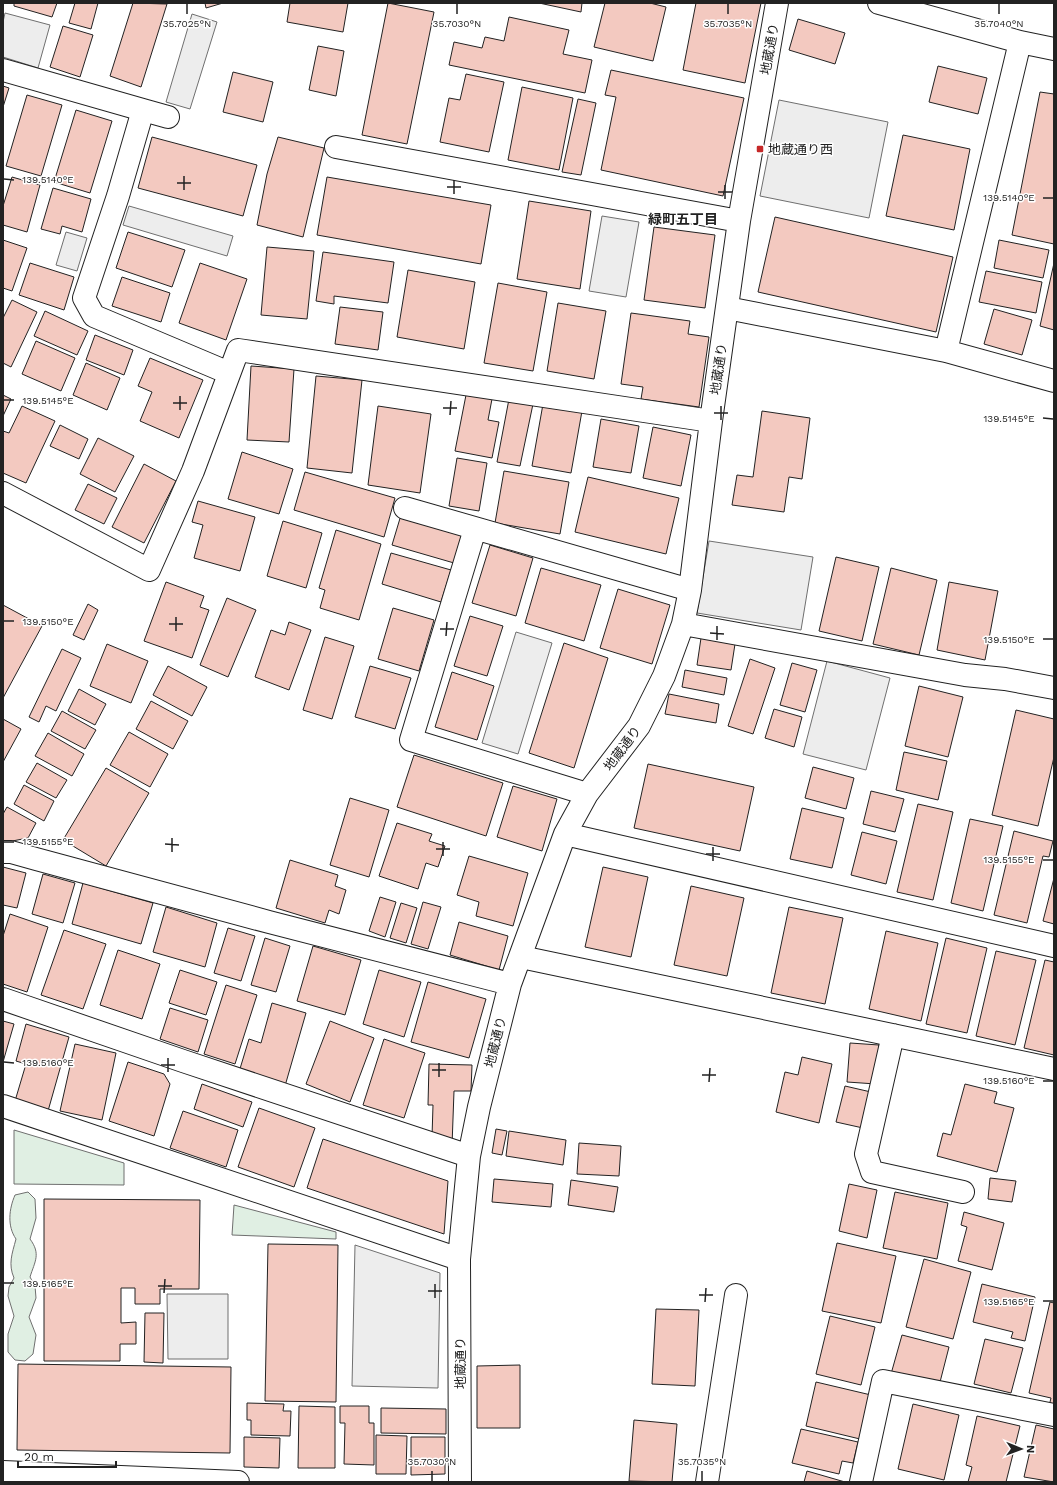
<svg xmlns="http://www.w3.org/2000/svg" width="1057" height="1485" viewBox="0 0 1057 1485" font-family="'Work Sans','Noto Sans JP',sans-serif">
<style>
.green{fill:#e0efe3;stroke:#6f6f6f}
.parking{fill:#ededed;stroke:#6f6f6f}
.building{fill:#f3c9c0;stroke:#222}
.lines{fill:none;stroke-linecap:round;stroke-linejoin:round}
.minor-casing{stroke:#222;stroke-width:24}
.minor{stroke:#fff;stroke-width:22}
.ticks{fill:none;stroke:#222;stroke-width:1.5}
.poi-dot{fill:#c62828;stroke:#fff;stroke-width:1.5}
.labels{text-anchor:middle;stroke-width:3;stroke-linejoin:round;paint-order:stroke}
.street-label{font-size:13px;fill:#222;stroke:#fff}
.poi-label{font-size:13px;fill:#222;stroke:#fff;text-anchor:start}
.neighbourhood-label{font-size:14px;font-weight:bold;fill:#222;stroke:#fff}
.ticks-label{font-size:10px;text-anchor:middle;fill:#222;stroke:#fff;stroke-width:3;stroke-linejoin:round;paint-order:stroke}
</style>
<rect width="100%" height="100%" fill="#fff"/>
<path class="green" d="M14 1130 124 1163V1185L14 1184Z
M28 1192 35 1199 36 1218 30 1239C41 1254 35 1261 30 1277L35 1286 36 1298 29 1317 36 1335 33 1354 25 1361 15 1360 8 1352V1334L14 1316 8 1296 9 1287 14 1278C8 1264 12 1254 16 1239 7 1226 9 1209 15 1195Z
M234 1205 336 1232V1239L232 1235Z"/>
<path class="parking" d="M5 13 50 25 38 68 3 57V22Z
M192 14 217 22 190 109 166 102Z
M779 100 888 122 869 218 760 196Z
M129 206 233 236 227 256 123 225Z
M602 216 639 222 626 297 589 291Z
M66 232 87 238 77 271 56 265Z
M709 541 813 557 801 630 697 613Z
M516 632 552 643 518 754 482 743Z
M827 661 890 678 866 770 803 754Z
M355 1245 440 1273 438 1388 352 1386Z
M167 1294H228V1359H168Z"/>
<path class="building" d="M14 3H57L52 17 14 6Z
M75 3H98L91 29 69 23Z
M133 3 167 4 141 87 110 76Z
M205 3H223L206 8Z
M290 3H348L343 32 287 22Z
M388 3 434 12 407 144 362 135Z
M539 3H582L581 12Z
M605 3H650L666 7 653 61 594 47Z
M696 3H761L745 83 683 70Z
M509 17 569 30 563 54 592 60 585 93 449 65 454 42 482 48 485 37 504 41Z
M798 19 845 33 835 64 789 50Z
M63 26 93 35 80 77 50 67Z
M318 46 344 51 336 96 309 90Z
M938 66 987 78 978 114 929 102Z
M611 70 744 98 723 196 601 170 616 97 605 95Z
M233 72 273 82 263 122 223 112Z
M466 74 504 82 489 152 440 142 449 98 460 100Z
M3 86 9 88 3 107Z
M522 87 573 98 559 170 508 160Z
M1040 92 1054 94V244L1012 235Z
M27 95 62 105 41 176 6 166Z
M578 99 596 103 581 175 562 172Z
M76 110 112 121 90 193 54 182Z
M903 135 970 149 954 230 886 216Z
M152 137 257 165 243 216 138 188Z
M278 137 324 148 303 237 257 225 267 174Z
M12 177 40 185 27 232 3 225V206Z
M327 177 491 205 481 264 317 235Z
M53 188 91 199 82 232 62 226 60 234 41 229Z
M529 201 591 211 580 289 517 279Z
M775 217 953 257 936 332 758 292Z
M654 227 715 235 705 308 644 300Z
M128 232 185 250 172 287 116 268Z
M3 240 27 248 12 291 3 288Z
M999 240 1049 250 1043 278 994 268Z
M267 247 314 251 307 319 261 315Z
M323 252 394 262 388 303 334 296V304L316 301Z
M30 263 74 277 64 310 19 295Z
M200 263 247 279 226 340 179 323Z
M1054 263V330L1040 326Z
M408 270 475 282 464 349 397 337Z
M986 271 1042 282 1036 313 979 302Z
M122 277 170 293 161 322 112 306Z
M498 283 547 292 533 371 484 363Z
M12 300 37 312 11 367 3 363V318Z
M558 303 606 311 594 379 547 371Z
M340 307 383 312 378 350 335 344Z
M994 309 1032 320 1022 355 984 344Z
M45 311 88 331 77 355 34 336Z
M631 313 690 321 688 334 709 337 699 407 641 399 643 387 621 384Z
M95 335 133 350 124 375 86 360Z
M36 341 75 358 61 391 22 374Z
M150 358 203 380 179 438 140 421 152 392 138 386Z
M86 363 120 378 107 410 73 395Z
M251 366 294 369 289 442 247 440Z
M316 376 362 380 352 473 307 468Z
M3 395 11 399 3 416Z
M466 395 492 399 488 420 499 422 492 458 455 451Z
M509 399 533 404 520 466 497 462Z
M543 404 582 411 571 473 532 466Z
M22 406 55 421 26 483 3 473V431L9 433Z
M378 406 431 414 420 493 368 485Z
M762 411 810 418 802 479 789 477 784 512 732 505 737 475 753 477Z
M601 419 639 426 631 473 593 467Z
M60 425 88 439 79 459 50 446Z
M653 427 691 435 681 486 643 478Z
M98 438 134 456 115 492 80 474Z
M242 452 293 469 279 514 228 499Z
M457 458 487 463 479 511 449 506Z
M144 464 176 481 144 543 112 527Z
M504 471 569 482 560 534 495 523Z
M305 472 395 498 384 537 294 510Z
M588 477 679 498 666 554 575 532Z
M88 484 117 498 104 524 75 510Z
M198 501 255 517 240 571 194 558 203 525 192 522Z
M401 515 463 533 454 563 392 545Z
M283 521 322 533 306 588 267 576Z
M336 530 381 544 359 620 320 608 325 590 319 588Z
M490 545 533 558 516 616 472 603Z
M391 553 451 570 441 602 382 584Z
M836 557 879 567 862 641 819 631Z
M541 568 601 585 584 641 525 623Z
M891 568 937 580 919 655 873 644Z
M166 582 204 596 200 607 209 610 192 658 144 641Z
M949 582 998 591 985 660 937 650Z
M618 589 670 605 652 664 600 648Z
M227 598 256 610 228 677 200 665Z
M88 604 98 610 84 640 73 635Z
M3 605 42 626 3 698Z
M393 608 434 620 419 671 378 659Z
M470 616 503 626 487 676 454 666Z
M289 622 311 630 289 690 255 677 271 630 285 635Z
M325 637 354 646 332 719 303 710Z
M701 638 735 644 731 670 697 665Z
M564 643 608 658 574 768 529 753Z
M107 644 148 661 131 703 90 686Z
M62 649 81 658 56 711 46 706 39 722 29 717Z
M750 659 775 668 753 734 728 726Z
M792 663 817 670 805 712 780 705Z
M168 666 207 687 192 716 153 695Z
M370 666 411 678 395 729 355 717Z
M685 670 727 678 724 695 682 687Z
M452 672 494 686 477 740 435 727Z
M919 686 963 697 948 757 905 746Z
M79 689 106 704 95 725 68 711Z
M669 694 719 704 716 723 665 714Z
M151 701 188 721 173 749 136 729Z
M774 709 802 717 794 747 765 738Z
M1016 710 1054 719V757L1038 826 992 815Z
M62 711 96 730 85 749 51 731Z
M3 719 21 729 3 762Z
M129 732 168 754 150 787 110 765Z
M48 733 84 754 72 776 35 756Z
M904 752 947 761 938 800 896 790Z
M414 755 503 783 486 836 397 807Z
M37 763 67 780 56 798 26 782Z
M648 764 754 787 740 851 634 828Z
M813 767 854 778 846 809 805 798Z
M106 768 149 793 106 866 63 840Z
M24 785 54 801 44 821 14 804Z
M513 786 557 799 542 851 497 837Z
M871 791 904 799 895 832 863 824Z
M350 798 389 810 369 877 330 865Z
M918 804 953 812 933 900 897 892Z
M7 807 36 823 28 838 7 842 3 840V814Z
M802 808 844 818 832 868 790 859Z
M970 819 1003 826 983 911 951 903Z
M397 823 432 834 429 841 445 846 438 867 426 863 418 889 379 876Z
M1014 831 1053 841 1049 857 1043 856 1027 923 994 915Z
M862 832 897 841 886 884 851 875Z
M469 856 528 873 513 926 476 916 479 902 457 895Z
M290 860 338 875 335 886 346 890 339 914 329 910 325 923 276 908Z
M3 867 26 873 17 908 3 905Z
M603 867 648 877 631 957 585 947Z
M43 874 75 883 63 923 32 914Z
M1054 878V924L1043 921Z
M83 883 153 903 141 944 72 924Z
M691 886 744 898 727 976 674 965Z
M380 897 396 902 385 937 369 931Z
M423 902 441 907 428 949 411 944Z
M401 903 417 908 406 943 390 938Z
M166 907 217 923 205 967 153 952Z
M789 907 843 918 825 1004 771 993Z
M10 914 48 927 27 992 3 984V936Z
M459 922 508 936 499 970 450 955Z
M228 928 255 936 241 981 214 973Z
M64 930 106 944 83 1009 41 995Z
M886 931 938 943 921 1021 869 1009Z
M265 938 290 946 276 992 251 985Z
M946 938 987 948 967 1033 926 1024Z
M313 946 361 960 345 1015 297 1001Z
M118 950 160 964 142 1019 100 1005Z
M996 951 1036 960 1015 1045 976 1036Z
M1045 960 1054 962V1055L1024 1048Z
M180 970 217 982 206 1015 169 1003Z
M379 970 421 982 404 1037 363 1024Z
M428 982 486 999 469 1058 411 1042Z
M226 985 257 995 235 1064 204 1054Z
M272 1003 306 1013 285 1086 239 1072 249 1039 261 1043Z
M170 1008 208 1020 198 1052 160 1039Z
M3 1021 14 1024 3 1062Z
M330 1021 374 1038 350 1102 306 1084Z
M26 1024 69 1037 48 1111 15 1101 26 1064 16 1061Z
M384 1039 425 1053 404 1118 363 1105Z
M850 1043 879 1045 876 1084 847 1082Z
M75 1044 116 1053 102 1120 60 1111Z
M802 1057 832 1064 819 1123 776 1112 785 1072 798 1075Z
M128 1062 164 1074 170 1084 154 1136 109 1121Z
M429 1064 472 1065 471 1091H454L452 1146 432 1137 433 1105H428Z
M202 1084 252 1102 243 1127 194 1109Z
M965 1084 997 1092 994 1103 1014 1108 997 1172 937 1156 943 1133 951 1135Z
M845 1086 871 1092 863 1128 836 1122Z
M259 1108 315 1128 294 1187 238 1167Z
M183 1111 238 1130 226 1167 170 1148Z
M496 1129 507 1131 502 1155 492 1153Z
M509 1131 566 1140 563 1165 506 1156Z
M323 1139 448 1181 444 1234 307 1188Z
M579 1143 621 1146 619 1176 577 1174Z
M990 1178 1016 1181 1012 1202 988 1199Z
M494 1179 553 1184 551 1207 492 1202Z
M571 1180 618 1187 614 1212 568 1205Z
M849 1184 877 1190 867 1238 839 1231Z
M895 1192 948 1203 937 1259 883 1248Z
M44 1199 200 1200 199 1289H160V1304H135V1288H121V1323L136 1322V1344H120V1361H44Z
M964 1212 1004 1223 992 1270 958 1261 967 1227 961 1225Z
M837 1243 896 1256 881 1323 822 1311Z
M268 1244 338 1245 336 1402 265 1401Z
M924 1259 971 1272 953 1339 906 1327Z
M982 1284 1035 1297 1025 1341 1011 1338 1013 1332 973 1322Z
M1050 1302 1054 1303V1407L1049 1406 1051 1398 1029 1393Z
M656 1309 699 1310 695 1386 652 1384Z
M145 1313H164L163 1363 144 1362Z
M830 1316 875 1327 861 1385 816 1374Z
M902 1335 949 1347 939 1386 891 1374Z
M985 1339 1023 1348 1011 1393 974 1384Z
M18 1364 231 1367 230 1453 17 1450Z
M520 1365V1428H477V1366Z
M816 1382 871 1395 860 1439 806 1426Z
M247 1403 284 1404 283 1411H291L290 1436 251 1435V1420H247Z
M913 1404 959 1415 944 1480 898 1469Z
M299 1406 335 1407V1468H298Z
M340 1406H369V1423H374V1465L344 1464 345 1423H340Z
M381 1408 446 1409V1434L381 1433Z
M977 1416 1020 1426 1006 1482H968L972 1467 966 1465Z
M634 1420 677 1424 672 1482 629 1481Z
M1036 1425 1054 1429V1482L1024 1477Z
M801 1429 858 1442 853 1463 842 1461 839 1474 792 1463Z
M376 1435 407 1436 406 1474H376Z
M244 1437 280 1438 279 1468 244 1467Z
M411 1437H445V1474L411 1475Z
M807 1471 845 1482H804Z"/>
<g class="lines">
<defs>
<path id="minor" d="M879 3 1020 42 1054 49
M3 70 143 110 118 196 84 298 94 316 229 373
M143 110 168 117
M336 147 739 221
M727 308 946 351 1054 381
M946 351 1020 42
M3 493 149 570 193 471 238 350 711 421
M405 508 690 590
M475 529 411 740 587 794
M683 624 965 675 1005 679 1054 688
M565 834 1054 946
M3 852H11L36 859 269 922 510 984
M521 957 1054 1069
M3 999 183 1061 469 1156
M893 1035 866 1154 872 1172 963 1192
M3 1106 459 1259
M3 1472 238 1482
M460 1482 459 1259 469 1156 479 1107 510 984 565 834 587 794 639 726 664 676 683 624 690 590 711 421 739 221 777 3
M707 1482 736 1295
M861 1482 883 1381 1054 1415"/>
</defs>
<use href="#minor" class="minor-casing"/>
<use href="#minor" class="minor"/>
</g>
<path class="ticks" d="M187 14V4M457 14V4M728 14V4M999 14V4M4 179 14 180M177 183H191M447 187H461M184 190V176M718 192H732M454 194V180M1043 198H1053M725 199V185M4 400H14M173 403H187M443 408H457M180 410V396M714 413H728M450 415 451 401M1043 418 1053 419M721 420V406M4 621H14M169 624H183M440 629H454M176 631V617M710 633 724 634M446 636 447 622M1043 639H1053M717 640V626M4 842H14M165 844 179 845M436 849H450M172 852V838M706 854H720M443 856V842M1043 860H1053M713 861V847M4 1062 14 1063M161 1065H175M432 1070H446M168 1072V1058M702 1075H716M439 1077V1063M1043 1081H1053M709 1082 710 1068M4 1283H14M158 1286H172M428 1291H442M164 1293 165 1279M699 1295H713M435 1298V1284M1043 1301H1053M705 1302 706 1288M432 1481V1471M702 1481V1471"/>
<rect class="poi-dot" x="756" y="145" width="8" height="8" rx="2"/>
<g class="labels">
<g class="street-label">
<text transform="translate(769 49) rotate(-80)" y="5">地蔵通り</text>
<text transform="translate(718 369) rotate(-82)" y="5">地蔵通り</text>
<text transform="translate(622 748) rotate(-53)" y="5">地蔵通り</text>
<text transform="translate(495 1042) rotate(-76)" y="5">地蔵通り</text>
<text transform="translate(460 1363) rotate(-90)" y="5">地蔵通り</text>
</g>
<g class="poi-label">
<text x="768" y="154">地蔵通り西</text>
</g>
<g class="neighbourhood-label">
<text x="683" y="224">緑町五丁目</text>
</g>
</g>
<g class="ticks-label">
<text x="187" y="27">35.7025°N</text>
<text x="457" y="27">35.7030°N</text>
<text x="728" y="27">35.7035°N</text>
<text x="999" y="27">35.7040°N</text>
<text x="48" y="183">139.5140°E</text>
<text x="1009" y="201">139.5140°E</text>
<text x="48" y="404">139.5145°E</text>
<text x="1009" y="422">139.5145°E</text>
<text x="48" y="625">139.5150°E</text>
<text x="1009" y="643">139.5150°E</text>
<text x="48" y="845">139.5155°E</text>
<text x="1009" y="863">139.5155°E</text>
<text x="48" y="1066">139.5160°E</text>
<text x="1009" y="1084">139.5160°E</text>
<text x="48" y="1287">139.5165°E</text>
<text x="1009" y="1305">139.5165°E</text>
<text x="432" y="1465">35.7030°N</text>
<text x="702" y="1465">35.7035°N</text>
</g>
<rect width="1057" height="1485" fill="none" stroke="#222222" stroke-width="8"/>
<g transform="translate(1021 1449) rotate(91)" stroke="#ffffff" stroke-width="3" paint-order="stroke">
<path d="M0-3L7 15L0 10L-7 15Z" fill="#222222"/>
<text y="-6" font-size="11" font-weight="bold" text-anchor="middle" fill="#222222">N</text>
</g>
<path d="M18 1461v6h98v-6" fill="none" stroke="#222222" stroke-width="2"/>
<text x="24" y="1461" font-size="12" fill="#222222" stroke="#ffffff" stroke-width="3" paint-order="stroke">20 m</text>
</svg>
